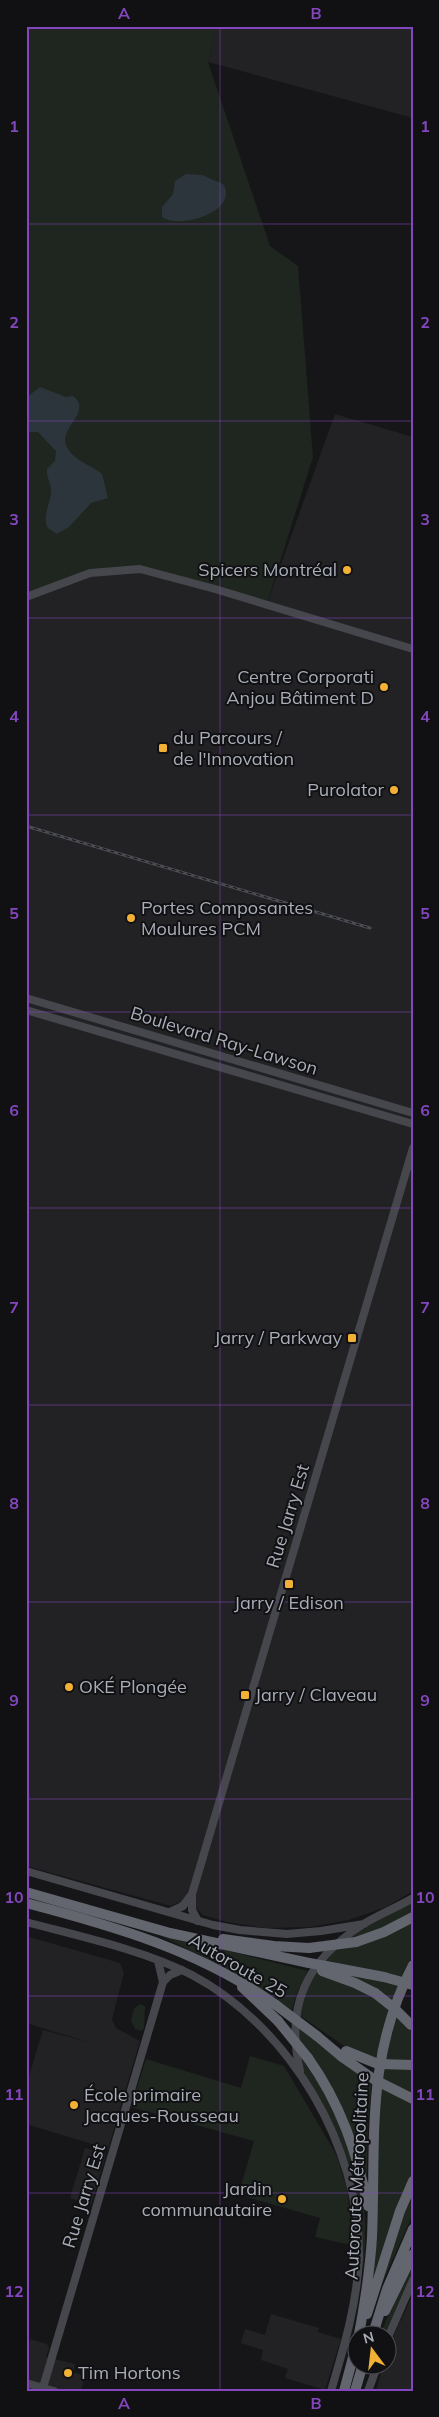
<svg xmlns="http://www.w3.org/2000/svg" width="439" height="2417" viewBox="0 0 439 2417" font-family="Mulish,sans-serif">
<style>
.built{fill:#222225}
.green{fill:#1e261f}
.water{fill:#2c353c}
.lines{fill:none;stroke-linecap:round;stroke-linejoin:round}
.secondary{stroke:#45474d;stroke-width:8}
.highway{stroke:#63666e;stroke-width:10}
.rail-casing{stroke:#4a4c52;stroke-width:3}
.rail{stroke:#111113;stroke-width:1;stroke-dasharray:4;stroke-linecap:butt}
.highway-bridge{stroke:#63666e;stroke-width:10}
.grid{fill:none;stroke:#8446be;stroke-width:1;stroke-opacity:0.55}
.poi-dot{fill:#f2b134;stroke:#111113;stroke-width:2}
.labels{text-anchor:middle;stroke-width:4;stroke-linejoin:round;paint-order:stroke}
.poi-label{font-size:18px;fill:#a8adb8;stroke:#111113;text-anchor:start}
.street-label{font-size:18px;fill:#a8adb8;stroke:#111113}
.neatline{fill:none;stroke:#8446be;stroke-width:2}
.grid-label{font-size:16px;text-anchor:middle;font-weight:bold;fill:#8446be}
</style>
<rect width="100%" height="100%" fill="#161618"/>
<path class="built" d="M216 26H413V118L208 62Z
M335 414 413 437V1891L386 1907 349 1920 310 1927 266 1928 227 1922 203 1915 198 1910 178 1903 171 1906 26 1866V590L131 564 267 603Z
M26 1936 120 1963 124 1973 112 2019 116 2028 140 2041 108 2149 26 2124V2086L43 2030 95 2044 26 2023Z
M85 2148 106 2154 91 2205 70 2198Z
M413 2294V2391H376L383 2365 386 2364 392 2339Z
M271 2314 319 2328 318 2332 341 2339 325 2390 285 2378 288 2369 261 2360 263 2350 241 2343 245 2329 265 2335Z
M30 2339 47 2344 49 2348 46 2357 75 2364 73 2372 85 2376 81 2391H26V2352Z"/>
<path class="green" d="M26 26H216L208 62 270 246 298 266 313 457 267 603 147 570H102L26 597Z
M413 1902V1914L404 1919 345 1942 361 1930Z
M413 1921V1955L401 1978 323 1962 334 1950Z
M155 1933 308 1971 298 1990 292 2010 228 1969Z
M332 1970 399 1984 392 2001Z
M315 1973 359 1988 390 2008 375 2060 350 2050 299 2015 304 1996Z
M140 2004 145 2006 144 2028 142 2031 135 2029 131 2021 134 2009Z
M397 2015 413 2033V2063L384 2062Z
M296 2026 372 2082 368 2120 367 2176 297 2038Z
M298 2050C331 2094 355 2146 363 2201 367 2225 365 2250 363 2274L361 2218 353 2175 338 2136 304 2072Z
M250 2056 284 2066 336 2154 347 2188 353 2243 351 2245 315 2237 320 2218 247 2197 249 2192 240 2189 254 2141 131 2107 146 2059 241 2088Z
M383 2069 413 2070V2095L381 2080Z
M380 2087 413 2102V2174L372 2281Z
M413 2188V2214L379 2290Z
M413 2260V2272L385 2334H380Z"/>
<path class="water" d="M186 174 202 175 223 184C240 211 181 230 162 217V207L173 194 175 181Z
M40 387 66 397 73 396C93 412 59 427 66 445 73 461 90 464 102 474L108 498 91 503 69 527 57 534 48 528C42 518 50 503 51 493 52 484 46 478 47 469L55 461 56 451 38 432H26V398Z"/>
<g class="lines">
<path class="secondary" d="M26 597 90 573 140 569 215 589 413 649
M26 998 413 1113
M26 1010 413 1124
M26 1871 213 1925 240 1930 287 1934 321 1931 364 1924
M170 1912 183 1906 192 1894
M198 1921 192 1910V1894L413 1148
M26 1922C78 1936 144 1950 192 1975 290 2027 361 2147 359 2258 357 2304 344 2347 331 2391
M163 1982 170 1975 182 1970
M300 2071C285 2006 306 1961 362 1925 378 1915 396 1908 413 1898
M386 2342 413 2280
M26 2383 54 2391
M42 2391 163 1982 158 1961
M368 2391 378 2364"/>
<path class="highway" d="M26 1892 170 1933 309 1963
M26 1903C114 1926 201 1951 276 2005
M223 1939 274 1946 309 1948
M356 1942 384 1932 413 1917
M326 1966 384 1977
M322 1971 355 1983 375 1993
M242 1987 278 2021
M317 2036 342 2057
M308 2058C340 2103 357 2152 368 2206
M385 2311 413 2254
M367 2314 400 2211 413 2181
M359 2334C365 2302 370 2270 372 2237 376 2139 365 2057 413 1965
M373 2334 387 2289 413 2229
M344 2391 356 2346
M355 2391 363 2364"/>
<defs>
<path id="rail" d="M26 826 370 928"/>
</defs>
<use href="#rail" class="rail-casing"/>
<use href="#rail" class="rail"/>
<path class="highway-bridge" d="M309 1948 356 1942
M309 1963 326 1966
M384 1977 413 1985
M375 1993 394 2008 411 2025
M276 2005 317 2036
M278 2021 308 2058
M346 2051 378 2064 413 2065
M342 2057 375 2080 413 2099"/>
</g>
<path class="grid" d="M220 26V2391M26 224H413M26 421H413M26 618H413M26 815H413M26 1012H413M26 1208H413M26 1405H413M26 1602H413M26 1799H413M26 1996H413M26 2193H413"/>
<g class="poi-dot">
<circle cx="347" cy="570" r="5"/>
<circle cx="384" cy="687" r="5"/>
<rect x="158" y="743" width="10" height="10" rx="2.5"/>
<circle cx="394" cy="790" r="5"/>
<circle cx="131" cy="918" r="5"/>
<rect x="347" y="1333" width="10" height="10" rx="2.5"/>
<rect x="284" y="1579" width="10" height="10" rx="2.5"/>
<circle cx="69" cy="1687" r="5"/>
<rect x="240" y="1690" width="10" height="10" rx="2.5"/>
<circle cx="74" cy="2105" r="5"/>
<circle cx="282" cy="2199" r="5"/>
<circle cx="68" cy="2373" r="5"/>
</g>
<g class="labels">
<g class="poi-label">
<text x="337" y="576" text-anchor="end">Spicers Montréal</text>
<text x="374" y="683" text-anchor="end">Centre Corporati<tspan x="374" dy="21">Anjou Bâtiment D</tspan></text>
<text x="173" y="744">du Parcours /<tspan x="173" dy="21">de l'Innovation</tspan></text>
<text x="384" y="796" text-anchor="end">Purolator</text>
<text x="141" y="914">Portes Composantes<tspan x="141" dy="21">Moulures PCM</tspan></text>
<text x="342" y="1344" text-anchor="end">Jarry / Parkway</text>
<text x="289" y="1609" text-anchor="middle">Jarry / Edison</text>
<text x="79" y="1693">OKÉ Plongée</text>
<text x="255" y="1701">Jarry / Claveau</text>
<text x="84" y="2101">École primaire<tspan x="84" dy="21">Jacques-Rousseau</tspan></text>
<text x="272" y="2195" text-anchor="end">Jardin<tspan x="272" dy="21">communautaire</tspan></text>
<text x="78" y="2379">Tim Hortons</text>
</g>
<g class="street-label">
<text transform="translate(224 1041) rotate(17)" y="6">Boulevard Ray-Lawson</text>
<text transform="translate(288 1516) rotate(-73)" y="6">Rue Jarry Est</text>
<text transform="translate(238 1966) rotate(30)" y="6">Autoroute 25</text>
<text transform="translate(357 2176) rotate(-87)" y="6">Autoroute Métropolitaine</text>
<text transform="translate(84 2196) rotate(-73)" y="6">Rue Jarry Est</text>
</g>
</g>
<rect width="439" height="2417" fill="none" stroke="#111113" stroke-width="55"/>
<g transform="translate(372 2350) rotate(345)"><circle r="24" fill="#111113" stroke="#4d4f55"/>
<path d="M0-4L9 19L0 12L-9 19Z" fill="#f2b134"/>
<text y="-8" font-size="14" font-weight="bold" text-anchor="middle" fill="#a8adb8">N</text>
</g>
<rect x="28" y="28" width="384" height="2362" class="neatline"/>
<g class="grid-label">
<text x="124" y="19">A</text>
<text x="316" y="19">B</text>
<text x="14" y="132">1</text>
<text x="425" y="132">1</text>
<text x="14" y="328">2</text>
<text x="425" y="328">2</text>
<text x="14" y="525">3</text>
<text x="425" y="525">3</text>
<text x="14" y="722">4</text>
<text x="425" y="722">4</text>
<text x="14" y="919">5</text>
<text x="425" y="919">5</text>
<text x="14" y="1116">6</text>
<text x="425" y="1116">6</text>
<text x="14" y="1313">7</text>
<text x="425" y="1313">7</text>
<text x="14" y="1509">8</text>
<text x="425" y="1509">8</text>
<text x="14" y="1706">9</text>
<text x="425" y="1706">9</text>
<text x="14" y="1903">10</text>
<text x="425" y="1903">10</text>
<text x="14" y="2100">11</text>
<text x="425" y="2100">11</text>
<text x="14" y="2297">12</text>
<text x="425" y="2297">12</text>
<text x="124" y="2409">A</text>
<text x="316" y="2409">B</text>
</g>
</svg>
